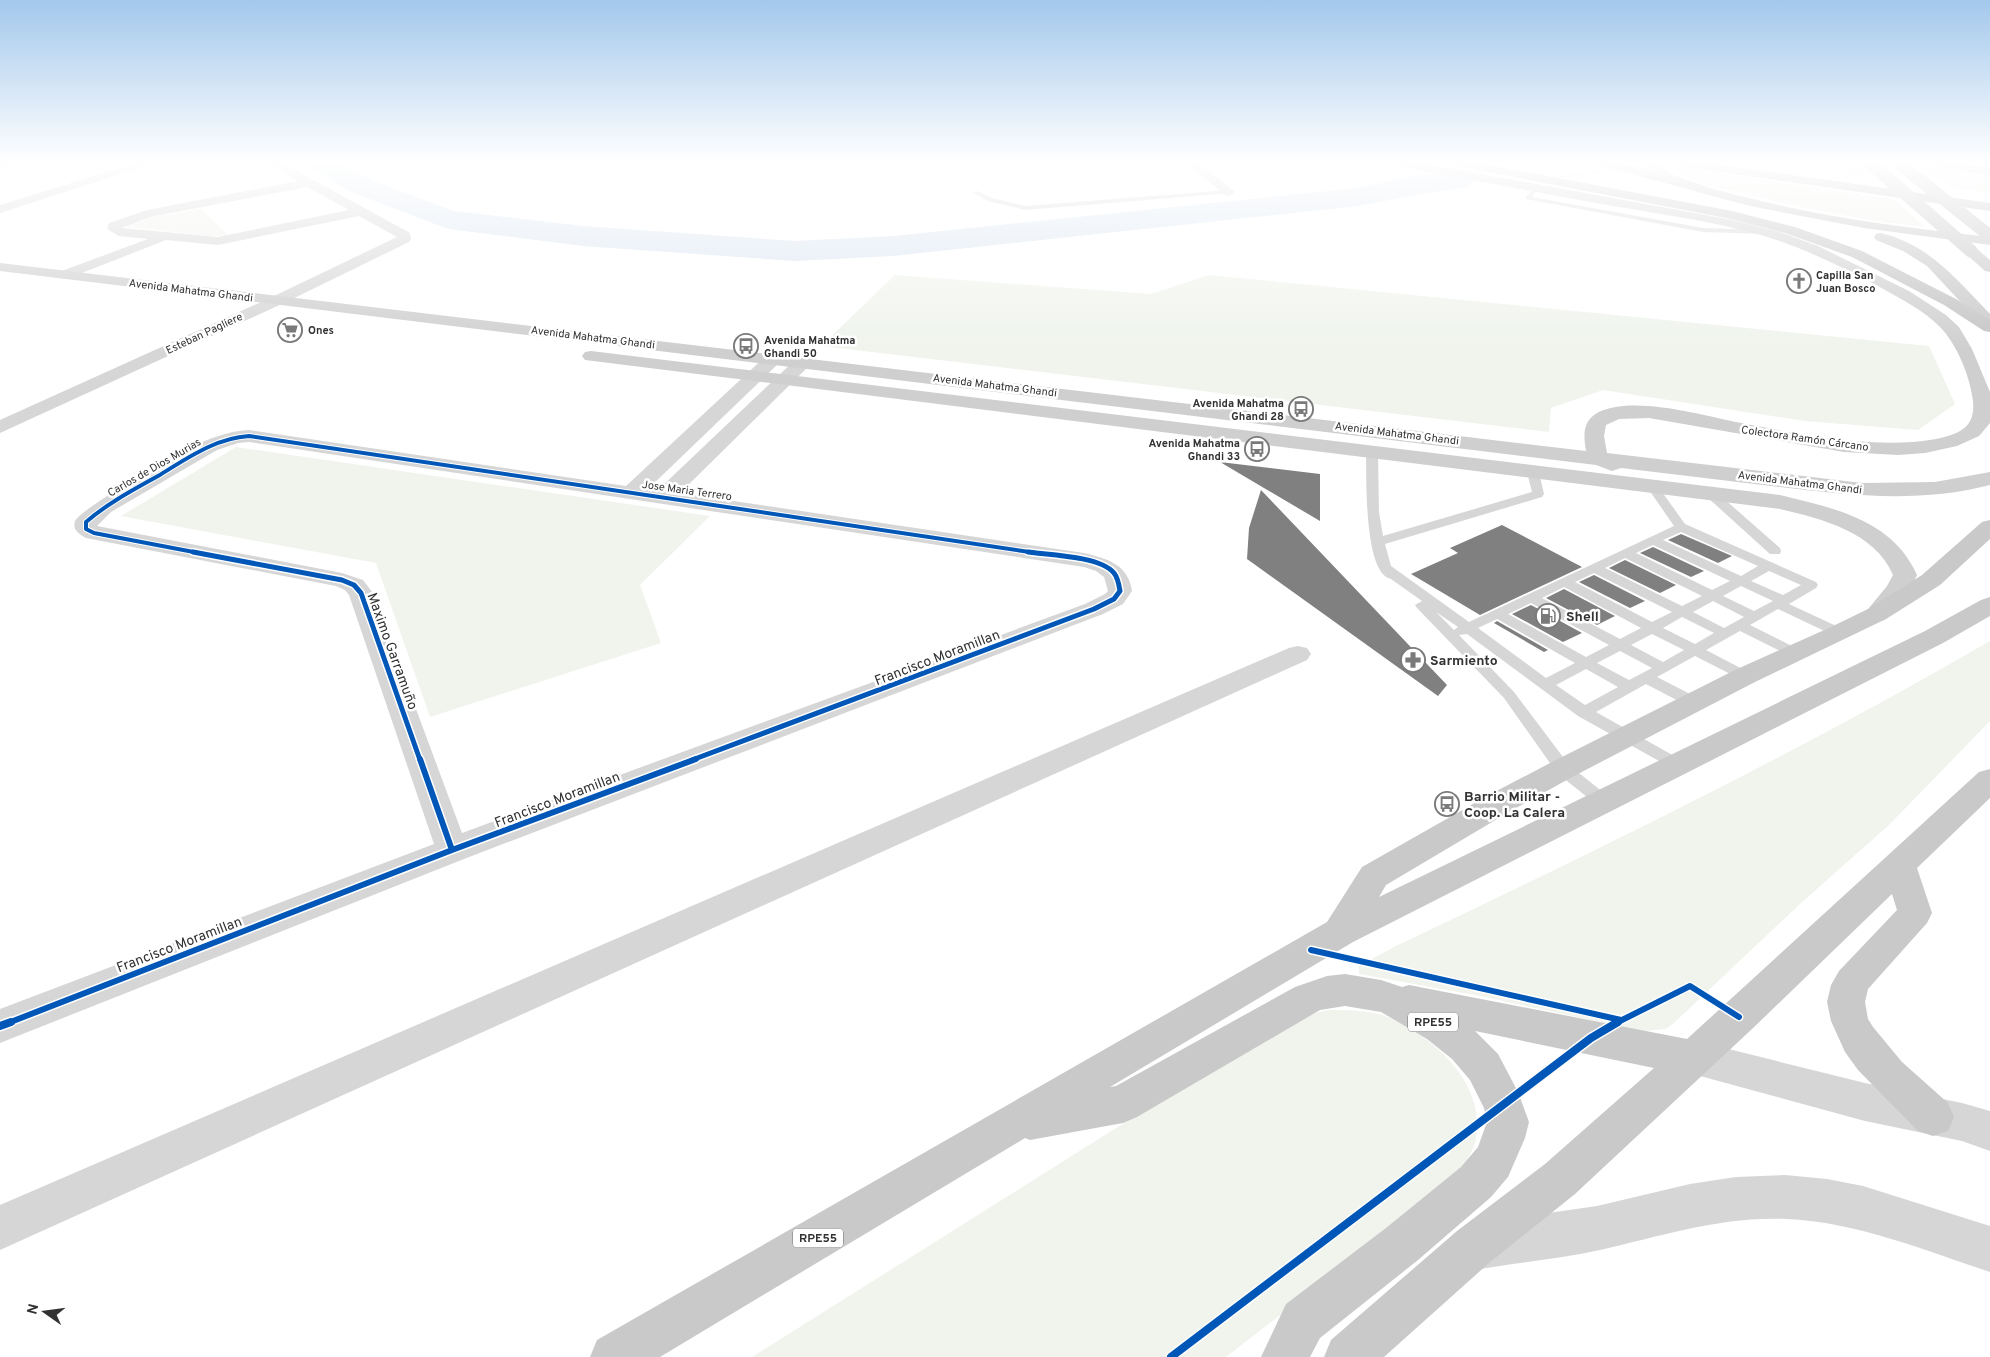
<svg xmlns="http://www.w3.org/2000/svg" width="1990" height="1357" viewBox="0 0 1990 1357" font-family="Overpass,sans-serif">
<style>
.green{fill:#f0f4ed}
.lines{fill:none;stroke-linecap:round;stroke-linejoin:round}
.stream{fill:#dce6f2;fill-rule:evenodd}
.river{fill:#dce6f2;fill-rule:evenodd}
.building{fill:#808080}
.service{fill:#d6d6d6;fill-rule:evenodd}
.minor{fill:#d6d6d6;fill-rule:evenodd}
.secondary{fill:#cfcfcf;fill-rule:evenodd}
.primary{fill:#c9c9c9;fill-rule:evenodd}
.motorway{fill:#c4c4c4;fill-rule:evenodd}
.primary-bridge{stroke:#c9c9c9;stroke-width:13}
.cycleway-far3-casing{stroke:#fff;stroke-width:6}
.cycleway-far2-casing{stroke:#fff;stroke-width:8}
.cycleway-far1-casing{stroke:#fff;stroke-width:9}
.cycleway-casing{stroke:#fff;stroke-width:11}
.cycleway-far3{stroke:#0057b8;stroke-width:4}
.cycleway-far2{stroke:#0057b8;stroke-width:5}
.cycleway-far1{stroke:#0057b8;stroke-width:6}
.cycleway{stroke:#0057b8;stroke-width:8}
.labels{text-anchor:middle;stroke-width:5;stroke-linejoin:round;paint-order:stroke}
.far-poi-label{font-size:11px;font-weight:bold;fill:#323232;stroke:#fff;text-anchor:start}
.far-street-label{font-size:11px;fill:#323232;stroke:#fff}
.shield{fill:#fff;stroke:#707070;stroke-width:1}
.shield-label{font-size:12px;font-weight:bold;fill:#323232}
.poi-label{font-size:14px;font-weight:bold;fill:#323232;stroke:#fff;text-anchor:start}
.street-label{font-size:14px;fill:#323232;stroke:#fff}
</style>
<rect width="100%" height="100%" fill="#fff"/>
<path class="green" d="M1771 161H1851L1869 176 1774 163Z
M1918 165 1990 177V193L1950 187Z
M1673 167 1894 199 1925 227C1862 220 1799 208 1737 192 1717 187 1688 183 1673 167Z
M201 209 228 235 211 236 126 227 152 217Z
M895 275 1151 294 1209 275 1929 346 1955 404 1918 430 1805 421 1603 390 1551 408 1549 432 821 346Z
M236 447 710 516 640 585 661 643 430 717 376 563 121 516Z
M1990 641V721L1889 825 1801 903 1674 1023 1666 1029 1643 1031 1480 996 1359 974V966L1394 947C1596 851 1797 753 1990 641Z
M1328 1010C1348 1010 1366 1010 1385 1016 1392 1018 1399 1023 1405 1026 1445 1048 1484 1088 1476 1138 1475 1147 1468 1158 1464 1166L1324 1281 1226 1357H752L1237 1052 1295 1018Z"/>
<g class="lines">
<path class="stream" d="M1614 161H1619L1616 164Z
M1767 161H1772V162L1770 163Z
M1611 168 1613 170 1561 178 1559 177Z"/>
<path class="river" d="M306 161H339L371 180 454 211 583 226 795 241 893 236 1358 188C1390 182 1438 167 1469 175L1473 181 1469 187 1427 193 1358 206 893 256 795 261 583 246 448 229 351 192 309 167Z"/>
</g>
<path class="building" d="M1220 462 1320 474V521Z
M1261 490 1447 685 1438 696 1247 559 1249 528Z
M1502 525 1582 567 1480 615 1411 574 1458 553 1450 548Z
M1681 534 1732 556 1718 563 1668 540Z
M1653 547 1704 571 1691 577 1640 553Z
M1625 560 1676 585 1660 593 1609 568Z
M1594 575 1645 601 1630 608 1579 582Z
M1564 589 1615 616 1597 625 1546 598Z
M1531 605 1582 633 1563 642 1512 614Z
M1497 621 1548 650 1544 652 1494 623Z"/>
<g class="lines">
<path class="service" d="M1536 185 1539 187 1532 197 1703 228 1766 230 1770 232 1766 234 1703 232 1526 199V197Z
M1229 190 1231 191V193L1025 210 988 201 972 192 977 191 992 198 1025 206Z
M1372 450 1378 453 1379 512 1383 536 1532 492 1527 472 1533 469 1539 472 1544 494 1542 497 1385 544 1391 566 1469 622 1674 526 1647 487 1653 483 1657 485 1685 524 1816 582 1818 585 1816 588 1789 604 1845 630 1847 633 1845 636H1835L1778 609 1750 625 1800 650 1802 653 1800 656H1790L1740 631 1706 650 1750 673 1752 676 1750 679H1740L1695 656 1657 677 1698 698 1701 702 1698 706H1688L1646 684 1596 712 1683 761 1685 765 1683 769 1677 771 1578 716 1467 634 1459 635 1514 692 1569 765 1609 797 1612 801 1609 805 1603 807 1597 805 1557 773 1504 698 1417 608 1415 605 1422 601 1391 579C1363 573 1367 476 1366 453ZM1681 532 1758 566 1741 576 1663 540ZM1653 545 1730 581 1712 590 1636 553ZM1625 558 1702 596 1682 606 1605 568ZM1769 571 1801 585 1783 595 1751 581ZM1594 573 1672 612 1652 622 1575 582ZM1741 586 1773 601 1754 611 1723 596ZM1564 587 1641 628 1620 639 1542 598ZM1713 601 1744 617 1724 628 1693 612ZM1531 603 1609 645 1586 657 1508 614ZM1436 612 1458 627 1454 630ZM1682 617 1714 633 1695 644 1663 628ZM1497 619 1575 663 1546 678 1478 628ZM1652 634 1684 650 1663 662 1631 645ZM1620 651 1652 668 1629 680 1597 663ZM1586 669 1618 687 1585 705 1556 685Z
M1711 490 1715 491 1780 548 1781 551 1780 554H1770L1707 497 1705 494Z"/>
<path class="minor" d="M22 161 21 163 0 169V162Z
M142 161H161L0 213V205Z
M265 161H279L410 233 411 239 409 242 284 303 0 433V420L272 297 397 237 359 216 218 245 166 240 69 278H59L57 275 59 272 148 239 119 236 107 229 109 223 147 210 298 181ZM307 187 349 210 218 237 122 228 150 217Z
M1184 161H1197L1235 192 1229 196 1225 195Z
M773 354 779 355 782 359 779 363 648 489 658 490 797 358 803 357 809 358 812 362 809 366 680 493 1084 553C1108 559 1128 564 1132 591L1123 604 1103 614 464 859 0 1043V1009L434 844 349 595 345 590 336 586 86 538C79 534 72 530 75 521 81 508 187 448 205 441 219 435 233 431 249 430L626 486 767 355ZM249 442 1084 567 1096 571 1104 577 1108 591 1105 594 1085 604 462 833 373 593 363 580 342 573 97 526 111 512 217 450 238 443Z
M1298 646 1307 648 1311 654 1307 660 0 1250V1205L1289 648Z
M1692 1040 1865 1083 1962 1103 1990 1111V1151L1962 1141 1865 1121 1678 1070 1672 1058 1678 1046Z
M1785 1175 1827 1179 1863 1186 1990 1226V1272C1923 1250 1857 1222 1786 1219 1722 1216 1661 1236 1600 1250 1561 1259 1520 1262 1480 1269L1464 1262 1457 1246 1464 1230 1480 1223 1597 1206 1690 1184 1736 1177Z"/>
<path class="secondary" d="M1383 161H1410L1733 220 1780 232 1818 246 1909 291 1946 315 1959 327 1972 349 1990 392V423L1979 436 1957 446 1925 453 1898 455 1844 452 1649 418 1619 419 1606 425 1604 436 1607 453 1862 483 1935 482 1990 472V485C1917 504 1845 495 1771 486 1721 480 1671 474 1621 468L1612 471 1596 465 0 271V263L1586 451C1584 438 1582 424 1594 415 1625 393 1702 415 1736 422 1764 427 1791 433 1819 437 1857 442 1897 446 1936 439 1958 434 1976 428 1973 401 1970 376 1957 344 1939 326 1922 309 1899 298 1878 286 1837 264 1795 244 1750 232 1702 219 1651 213 1602 204 1531 191 1459 178 1388 164Z
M591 351 1780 495C1834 508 1893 520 1917 575 1912 586 1895 615 1884 620 1878 622 1874 621 1868 619L1864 614 1887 586 1893 575C1875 532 1822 519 1780 509L585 360 582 356 585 352Z"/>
<path class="primary" d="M1643 161C1662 161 1658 168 1672 174 1697 185 1723 192 1749 198 1827 218 1910 228 1990 237V245L1864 228 1750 206 1697 192 1661 178Z
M1920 161H1948L1990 168V176L1925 164Z
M1881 233C1930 245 1957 280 1990 314V329L1984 327 1927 266 1903 251 1876 240 1874 237 1876 234Z
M1971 247 1976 248 1990 260V272L1985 271 1966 254 1964 251 1966 248Z
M1990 520V539L1940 585 1886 619 1755 682 1574 776 1509 812 1386 885 1379 897 1925 631 1981 600 1990 597V616L1943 643 1353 942 1110 1087 1116 1086 1295 987 1327 976 1345 974 1381 980 1402 987 1409 985 1687 1039 1979 772 1990 769V798L1917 868 1932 913 1927 923 1868 989 1865 1002 1868 1019 1873 1027 1902 1062 1948 1103 1954 1117 1948 1131 1933 1136 1918 1131 1858 1070 1845 1052 1831 1021 1827 1002 1831 985 1839 971 1897 910 1892 894 1752 1029 1575 1194 1489 1263 1384 1357H1324L1331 1340 1457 1231 1545 1164 1654 1068 1475 1031 1498 1054 1518 1092 1529 1122 1525 1138 1508 1177 1491 1197 1418 1260 1320 1338 1310 1357H1261L1286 1304 1386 1228 1461 1167 1478 1147 1487 1122 1484 1108 1470 1080 1452 1059 1427 1039 1381 1012 1345 1006 1320 1010 1137 1117 1123 1123 1030 1140 1025 1138 660 1357H590L597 1340 1327 922 1362 867 1487 796 1552 762 1735 670 1831 627 1868 609 1922 575 1982 522Z"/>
<path class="motorway" d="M1442 161H1468L1732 211 1795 227 1862 251 1956 299 1990 320V332L1984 331 1944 305 1852 257 1785 233 1731 219 1447 164Z
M1588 161C1627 161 1665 175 1703 185L1705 188 1699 192 1589 163Z
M1661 161H1694L1990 203V211L1666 164Z"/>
<path class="primary-bridge" d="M1868 161 1971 251
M1896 161 1990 236"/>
<defs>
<path id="cycleway-far3" d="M199 553 94 533 86 529V522C108 503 133 490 158 476 186 459 215 438 249 436L1036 553"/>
<path id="cycleway-far2" d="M193 552 342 580 354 585 361 593 420 760
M692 760 1094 609 1114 599 1120 591C1119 585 1118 578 1114 573 1100 556 1049 555 1028 552"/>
<path id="cycleway-far1" d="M420 759 452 850
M452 850 696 759
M1311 950 1621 1020
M8 1023 452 850
M1616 1023 1690 986 1739 1017"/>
<path id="cycleway" d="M0 1026 11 1022
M1171 1357 1591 1038 1618 1022"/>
</defs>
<use href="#cycleway-far3" class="cycleway-far3-casing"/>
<use href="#cycleway-far2" class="cycleway-far2-casing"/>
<use href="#cycleway-far1" class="cycleway-far1-casing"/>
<use href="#cycleway" class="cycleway-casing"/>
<use href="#cycleway-far3" class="cycleway-far3"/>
<use href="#cycleway-far2" class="cycleway-far2"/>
<use href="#cycleway-far1" class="cycleway-far1"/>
<use href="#cycleway" class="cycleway"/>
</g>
<linearGradient id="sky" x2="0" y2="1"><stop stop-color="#a3c8ec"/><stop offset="0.46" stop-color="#fff"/><stop offset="1" stop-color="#fff" stop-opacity="0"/></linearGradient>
<rect width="1990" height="351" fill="url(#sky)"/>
<defs>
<symbol id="church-ring" viewBox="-11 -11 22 22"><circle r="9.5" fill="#fff" stroke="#7a7a7a" stroke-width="1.5"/><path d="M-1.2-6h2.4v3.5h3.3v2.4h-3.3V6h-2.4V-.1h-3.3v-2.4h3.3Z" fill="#7a7a7a"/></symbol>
<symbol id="supermarket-ring" viewBox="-11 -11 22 22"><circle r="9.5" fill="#fff" stroke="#7a7a7a" stroke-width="1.5"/><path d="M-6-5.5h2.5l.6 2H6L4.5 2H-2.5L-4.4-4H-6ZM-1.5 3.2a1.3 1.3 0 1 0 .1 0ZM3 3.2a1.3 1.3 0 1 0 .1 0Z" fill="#7a7a7a"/></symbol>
<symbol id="bus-ring" viewBox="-11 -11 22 22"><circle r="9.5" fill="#fff" stroke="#7a7a7a" stroke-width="1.5"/><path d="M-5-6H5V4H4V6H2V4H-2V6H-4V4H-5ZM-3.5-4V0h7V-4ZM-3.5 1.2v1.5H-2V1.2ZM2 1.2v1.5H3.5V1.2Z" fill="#7a7a7a"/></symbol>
<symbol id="fuel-ring" viewBox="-11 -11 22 22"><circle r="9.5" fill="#fff" stroke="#7a7a7a" stroke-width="1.5"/><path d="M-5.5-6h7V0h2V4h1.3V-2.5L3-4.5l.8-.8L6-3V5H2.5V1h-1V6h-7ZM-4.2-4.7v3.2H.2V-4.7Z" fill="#7a7a7a"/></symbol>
<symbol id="pharmacy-ring" viewBox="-11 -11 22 22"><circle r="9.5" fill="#fff" stroke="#7a7a7a" stroke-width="1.5"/><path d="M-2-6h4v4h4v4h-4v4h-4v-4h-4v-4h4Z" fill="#7a7a7a"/></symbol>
</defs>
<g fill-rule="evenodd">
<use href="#church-ring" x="1785" y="267" width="28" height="28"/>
<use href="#supermarket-ring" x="276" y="316" width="28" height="28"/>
<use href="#bus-ring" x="732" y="332" width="28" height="28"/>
<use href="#bus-ring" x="1287" y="395" width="28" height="28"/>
<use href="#bus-ring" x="1243" y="435" width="28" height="28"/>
<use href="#fuel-ring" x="1534" y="602" width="28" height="28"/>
<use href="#pharmacy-ring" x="1399" y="646" width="28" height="28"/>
<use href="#bus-ring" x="1433" y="790" width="28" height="28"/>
</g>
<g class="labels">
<g class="far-poi-label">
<text x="1816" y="279">Capilla San<tspan x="1816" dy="13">Juan Bosco</tspan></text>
<text x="308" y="334">Ones</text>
<text x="764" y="344">Avenida Mahatma<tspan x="764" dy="13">Ghandi 50</tspan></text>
<text x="1284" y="407" text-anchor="end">Avenida Mahatma<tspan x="1284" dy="13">Ghandi 28</tspan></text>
<text x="1240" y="447" text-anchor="end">Avenida Mahatma<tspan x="1240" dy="13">Ghandi 33</tspan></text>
</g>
<g class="far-street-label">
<text transform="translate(191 290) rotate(7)" y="4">Avenida Mahatma Ghandi</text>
<text transform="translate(204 333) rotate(-25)" y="4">Esteban Pagliere</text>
<text transform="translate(593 337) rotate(7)" y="4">Avenida Mahatma Ghandi</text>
<text transform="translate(995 385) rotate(7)" y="4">Avenida Mahatma Ghandi</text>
<text transform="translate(1397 433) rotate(7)" y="4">Avenida Mahatma Ghandi</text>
<text transform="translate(1805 438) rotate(8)" y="4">Colectora Ramón Cárcano</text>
<text transform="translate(154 467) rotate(-30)" y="4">Carlos de Dios Murias</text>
<text transform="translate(1800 482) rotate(7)" y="4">Avenida Mahatma Ghandi</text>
<text transform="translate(687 490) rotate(8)" y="4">Jose Maria Terrero</text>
</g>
<g class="shield">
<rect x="1408" y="1012.5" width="50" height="19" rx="4"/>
<rect x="793" y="1228.5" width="50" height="19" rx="4"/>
</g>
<g class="shield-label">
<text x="1433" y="1026">RPE55</text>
<text x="818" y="1242">RPE55</text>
</g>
<g class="poi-label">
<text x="1566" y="621">Shell</text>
<text x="1430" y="665">Sarmiento</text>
<text x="1464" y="801">Barrio Militar -<tspan x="1464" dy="16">Coop. La Calera</tspan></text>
</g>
<g class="street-label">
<text transform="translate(393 651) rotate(70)" y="5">Maximo Garramuño</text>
<text transform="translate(937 657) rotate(-21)" y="5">Francisco Moramillan</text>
<text transform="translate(557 799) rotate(-21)" y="5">Francisco Moramillan</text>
<text transform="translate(179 944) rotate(-21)" y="5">Francisco Moramillan</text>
</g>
</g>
<g transform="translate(45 1312) rotate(284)" stroke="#ffffff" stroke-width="4" paint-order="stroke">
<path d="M0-4L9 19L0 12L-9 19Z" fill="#323232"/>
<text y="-8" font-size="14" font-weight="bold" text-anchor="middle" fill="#323232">N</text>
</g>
</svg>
